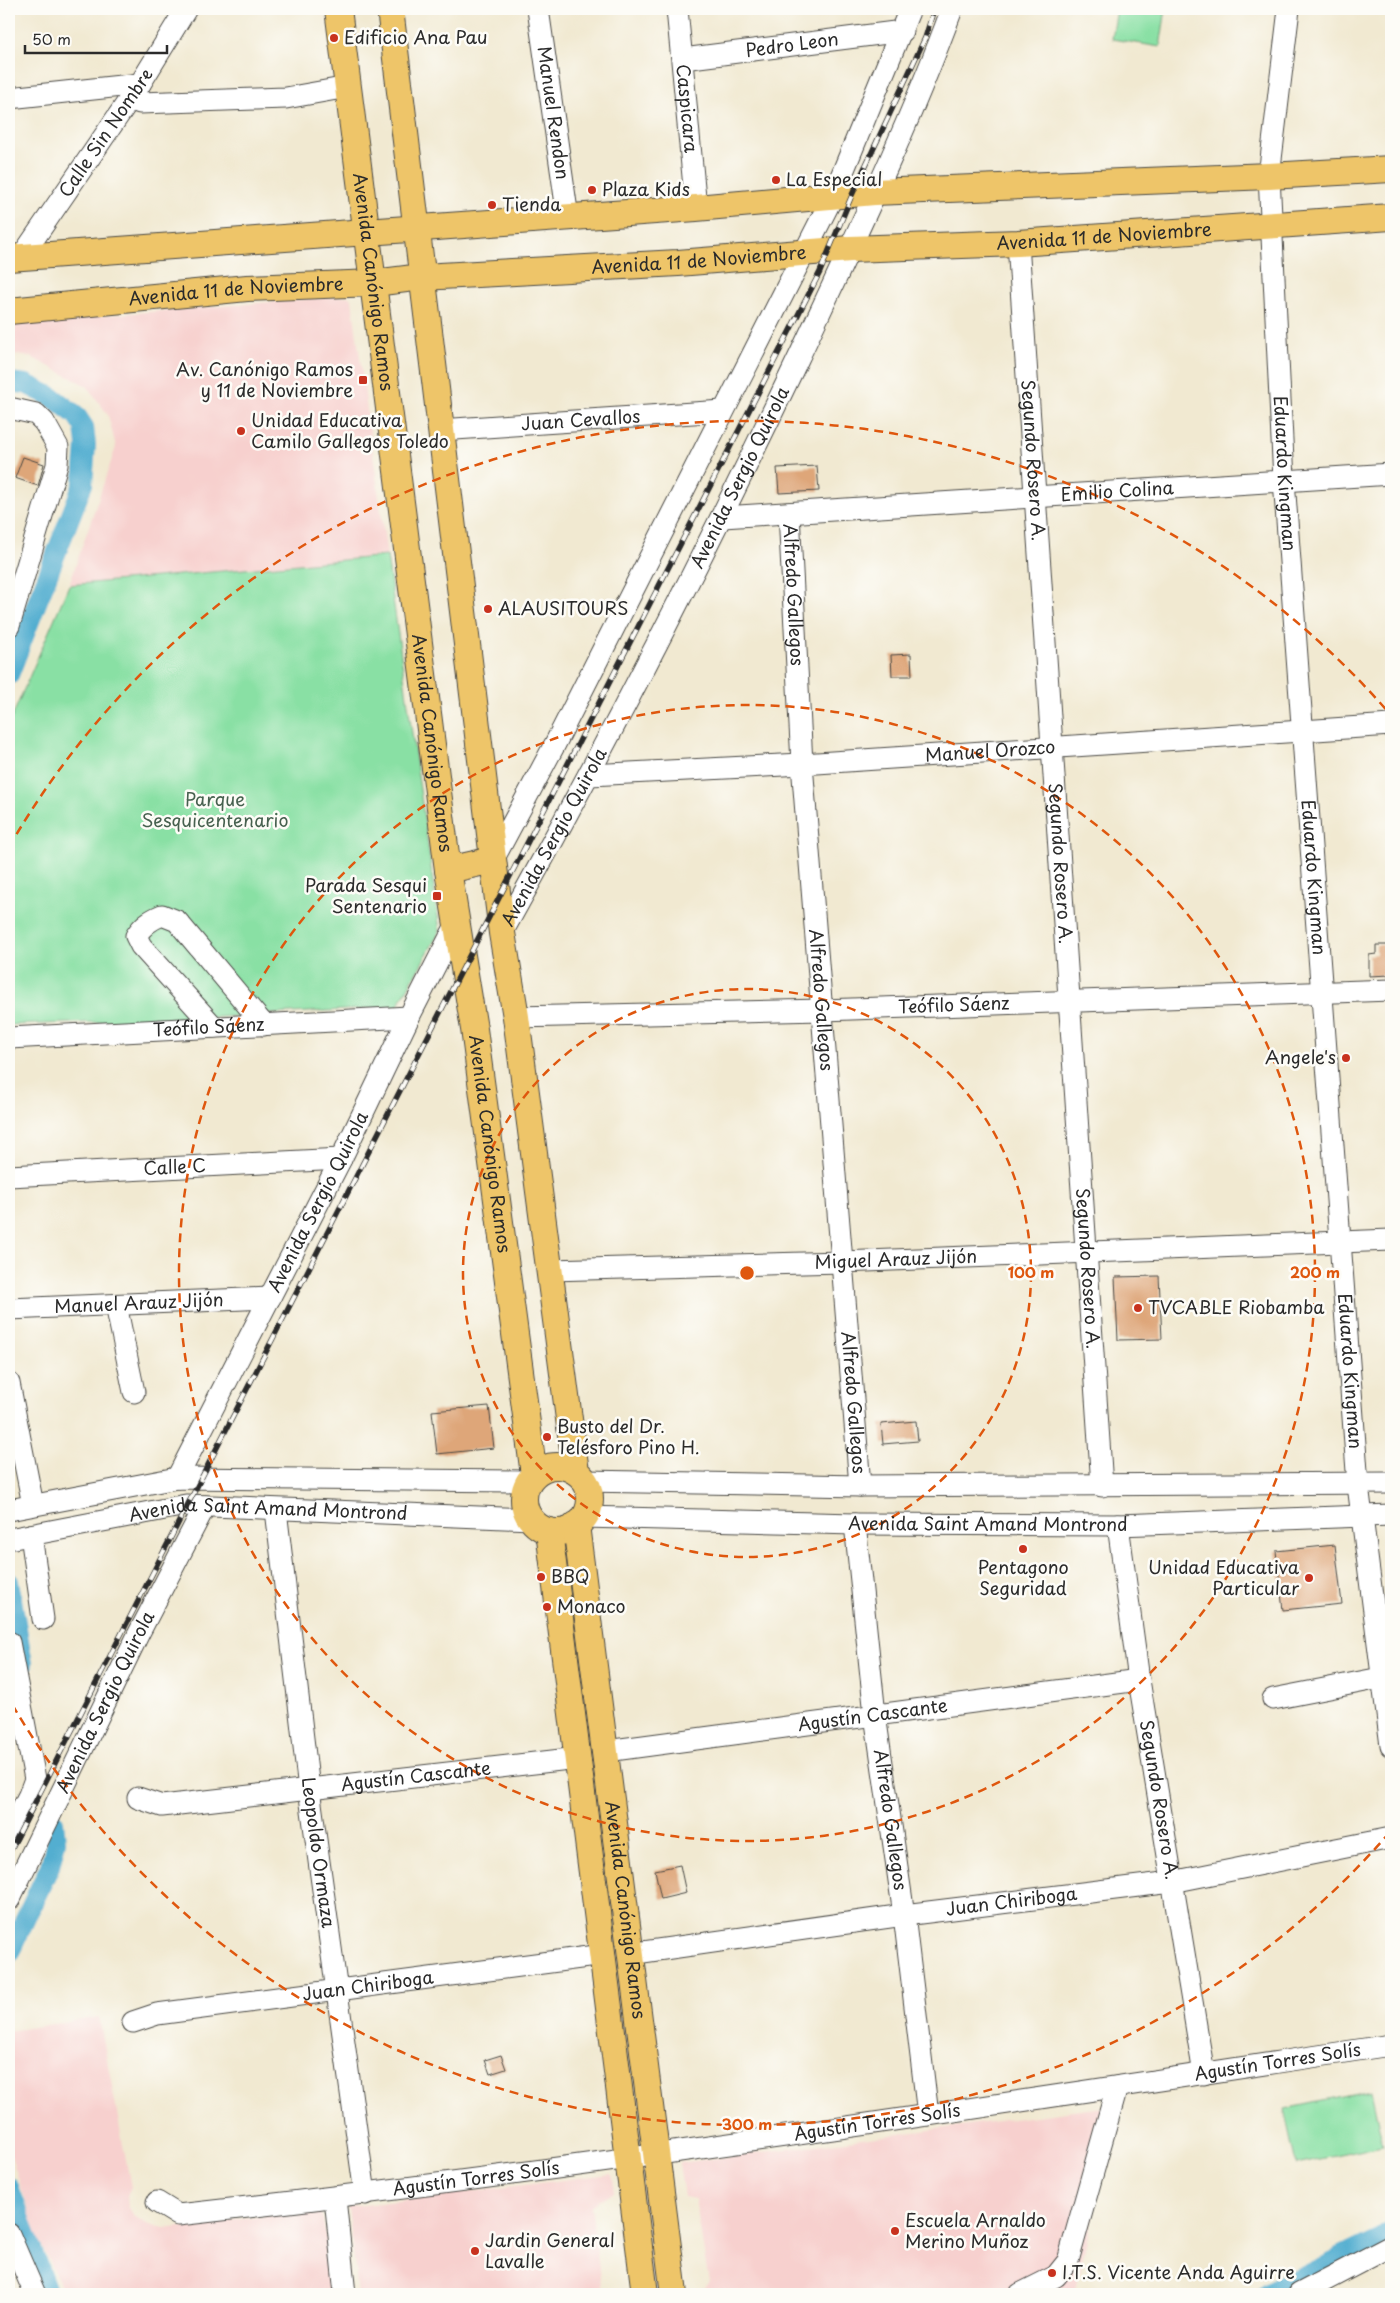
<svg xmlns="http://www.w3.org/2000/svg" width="1400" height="2303" viewBox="0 0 1400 2303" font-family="'Playpen Sans',sans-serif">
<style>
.built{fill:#f7d0ce}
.green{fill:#89e0a4;stroke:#5a8668}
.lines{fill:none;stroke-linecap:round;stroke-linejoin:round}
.canal{stroke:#52aed0;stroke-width:20}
.building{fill:#dea679}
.minor-casing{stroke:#494844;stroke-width:23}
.major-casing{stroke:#494844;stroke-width:28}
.minor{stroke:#fff;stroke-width:21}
.major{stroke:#eec569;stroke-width:26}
.rail-casing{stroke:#2b2b2b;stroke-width:5.5}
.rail{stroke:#fdfcf7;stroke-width:4;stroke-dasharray:11;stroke-linecap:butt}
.ring{fill:none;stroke:#df570e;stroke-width:2.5;stroke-dasharray:9 6}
.poi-dot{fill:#c8321e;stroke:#fdfcf7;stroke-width:2}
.labels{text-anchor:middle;stroke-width:5;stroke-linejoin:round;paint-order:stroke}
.poi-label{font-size:18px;fill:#2b2b2b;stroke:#fdfcf7;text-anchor:start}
.street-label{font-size:18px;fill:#2b2b2b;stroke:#fdfcf7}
.park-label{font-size:18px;fill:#47614f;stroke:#fdfcf7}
.centre{fill:#df570e;stroke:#fdfcf7;stroke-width:2.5}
.ring-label{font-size:15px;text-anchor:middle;font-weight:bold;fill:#df570e;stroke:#fdfcf7;stroke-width:5;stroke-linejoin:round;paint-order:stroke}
</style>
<rect width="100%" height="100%" fill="#fdfcf7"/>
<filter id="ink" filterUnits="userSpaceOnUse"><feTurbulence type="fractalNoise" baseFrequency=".02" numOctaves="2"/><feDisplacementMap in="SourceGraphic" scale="10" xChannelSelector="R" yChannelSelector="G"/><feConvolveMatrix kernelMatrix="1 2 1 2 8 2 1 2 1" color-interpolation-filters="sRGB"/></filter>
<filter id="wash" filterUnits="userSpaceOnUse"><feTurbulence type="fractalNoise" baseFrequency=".0096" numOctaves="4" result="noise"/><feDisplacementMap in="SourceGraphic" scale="20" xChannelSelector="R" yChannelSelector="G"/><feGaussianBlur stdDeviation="1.12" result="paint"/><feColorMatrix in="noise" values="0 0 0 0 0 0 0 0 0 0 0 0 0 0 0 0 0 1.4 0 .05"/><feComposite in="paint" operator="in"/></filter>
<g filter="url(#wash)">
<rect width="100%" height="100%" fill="#f1e9d1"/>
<path class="built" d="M348 296 352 300 387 556 69 585 116 447 108 415 87 386 31 357 9 354V323Z
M99 2017 131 2187 127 2196 128 2206 134 2216 147 2224 164 2229 321 2209 336 2294H65L36 2235 9 2149V2031Z
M1119 2105 1074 2294H698L709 2282 695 2199 684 2197 679 2163Z
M611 2174 614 2192 591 2206 602 2294H358L348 2207Z"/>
<path class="green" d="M1117 9H1166L1160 47 1112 39Z
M387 556 440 931 397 1007 168 1020 9 1025V724L69 585Z
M1371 2091 1383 2146 1296 2164 1284 2109Z"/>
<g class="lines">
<path class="canal" d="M9 382 26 384 52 397 76 415 84 427 86 445 83 484 9 675
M9 1582 23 1664
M9 1954 50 1866 56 1841 54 1822
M9 2187 48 2294
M1266 2294 1391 2233"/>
</g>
<g id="blocks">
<path class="building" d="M23 457 44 464 38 486 15 478Z
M817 466 819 491 779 493 777 468Z
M911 654 912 676H892L891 655Z
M1376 945H1391V975L1369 976V955L1376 954Z
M1159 1276 1162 1339 1118 1340 1115 1277Z
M489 1406 494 1448 437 1454 432 1411Z
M916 1421 918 1441 883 1444 881 1424Z
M1335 1545 1342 1604 1283 1610 1276 1551Z
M680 1865 686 1893 661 1899 655 1870Z
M501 2055 506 2069 490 2074 485 2060Z"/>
</g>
</g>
<g filter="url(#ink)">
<use href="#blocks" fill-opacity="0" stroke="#494844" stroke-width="1"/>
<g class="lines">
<defs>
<g id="minor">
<path id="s1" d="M538 9 568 218"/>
<path id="s2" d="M677 9 696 208"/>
<path id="s3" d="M1289 9 1269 176 1284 480 1358 1485 1391 1746"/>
<path id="s4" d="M683 59 903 31"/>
<path d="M9 98 140 84"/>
<path d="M130 99 140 103 286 98 348 87"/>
<path id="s5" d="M1018 243 1102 1486"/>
<path id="s6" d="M22 256 140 84 186 9"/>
<path d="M9 408 36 414 44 422 58 447 57 465 9 626"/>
<path id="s7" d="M440 430 723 411"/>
<path id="s8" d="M789 513 802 764 860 1486"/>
<path id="s9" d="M723 517 1391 474"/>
<path id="s10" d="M590 775 802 764 1391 725"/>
<path d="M493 860 555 744 833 196 910 9"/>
<path id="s11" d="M502 933C607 745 705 554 798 359 852 244 908 128 952 9"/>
<path id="s12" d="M516 1017 823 1010 1391 990"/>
<path d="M214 1027 141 946 136 936C143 925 150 920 162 915L177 921 264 1025"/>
<path id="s13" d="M9 1038 409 1017"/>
<path id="s14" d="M9 1176 341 1159"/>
<path id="s15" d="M550 1270 842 1262 1391 1240"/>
<path d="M116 1305 134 1392"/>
<path id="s16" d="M9 1309 270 1298"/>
<path d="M9 1383 33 1505"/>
<path id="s17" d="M177 1478 341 1159 409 1017 456 925"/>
<path d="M584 1481 860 1486 1391 1483"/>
<path d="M9 1510 177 1478 529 1481"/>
<path id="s18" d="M276 1510 309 1789 365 2194"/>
<path id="s19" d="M584 1517 855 1524 1118 1525 1391 1515"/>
<path id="s20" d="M855 1524 875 1715 904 1915 928 2115"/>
<path id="s21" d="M1118 1525 1139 1680 1204 2074"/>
<path d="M31 1535 43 1619"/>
<path id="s22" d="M9 1539 186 1505 531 1519"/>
<path d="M9 1642 35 1779 29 1795 9 1834"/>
<path d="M1273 1699 1391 1676"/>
<path id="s23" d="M606 1751 1139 1680"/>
<path id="s24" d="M138 1798 162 1806 578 1758"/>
<path id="s25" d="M9 1900 139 1633 205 1506"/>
<path id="s26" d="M629 1954 904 1915 1172 1882 1391 1838"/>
<path id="s27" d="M133 2022 157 2014 603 1955"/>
<path d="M335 2198 345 2294"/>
<path id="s28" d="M157 2202 178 2215C584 2170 987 2106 1391 2045"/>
<path d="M9 2234 35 2294"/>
<path d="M1020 2294 1056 2276 1068 2261 1117 2087"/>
<path d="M1299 2294 1391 2246"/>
</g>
<g id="major">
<path id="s29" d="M338 9 448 870 474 1029 534 1475"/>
<path d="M390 9 502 933 516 1017 576 1472"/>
<path d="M9 258 696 208 874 192 1269 176 1391 169"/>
<path id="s30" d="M9 311 247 288 374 283 422 277 678 263 850 249 1018 243 1391 217"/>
<path d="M448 870 493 860"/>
<circle cx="557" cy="1499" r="33"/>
<path id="s31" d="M576 1525 674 2294"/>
<path d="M549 1531 645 2294"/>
</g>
</defs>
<use href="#minor" class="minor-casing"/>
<use href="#major" class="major-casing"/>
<use href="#minor" class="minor"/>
<use href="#major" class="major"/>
<defs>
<path id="rail" d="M9 1853 820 272 852 195 925 38 934 9"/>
</defs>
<use href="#rail" class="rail-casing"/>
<use href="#rail" class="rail"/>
</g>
</g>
<g class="ring">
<circle cx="747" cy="1273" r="284"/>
<circle cx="747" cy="1273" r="568"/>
<path d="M1390 1832A852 852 0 0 1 9 1699M9 847A852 852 0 0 1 1390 714"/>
</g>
<g class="poi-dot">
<circle cx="334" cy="38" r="5"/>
<circle cx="776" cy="180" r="5"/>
<circle cx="592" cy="190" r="5"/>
<circle cx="492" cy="205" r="5"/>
<rect x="358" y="375" width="10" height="10" rx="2.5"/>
<circle cx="241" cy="431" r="5"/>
<circle cx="488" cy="609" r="5"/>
<rect x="432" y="891" width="10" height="10" rx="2.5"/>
<circle cx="1346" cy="1058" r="5"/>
<circle cx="1138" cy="1308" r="5"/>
<circle cx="547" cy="1437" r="5"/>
<circle cx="1023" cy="1549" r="5"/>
<circle cx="541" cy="1577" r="5"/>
<circle cx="1309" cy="1578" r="5"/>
<circle cx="547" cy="1607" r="5"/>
<circle cx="895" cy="2231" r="5"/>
<circle cx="475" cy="2251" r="5"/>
<circle cx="1052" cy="2273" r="5"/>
</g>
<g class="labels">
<g class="poi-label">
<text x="344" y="44">Edificio Ana Pau</text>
<text x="786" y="186">La Especial</text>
<text x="602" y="196">Plaza Kids</text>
<text x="502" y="211">Tienda</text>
<text x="353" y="376" text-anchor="end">Av. Canónigo Ramos<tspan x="353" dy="21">y 11 de Noviembre</tspan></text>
<text x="251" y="427">Unidad Educativa<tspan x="251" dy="21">Camilo Gallegos Toledo</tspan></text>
<text x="498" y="615">ALAUSITOURS</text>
<text x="427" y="892" text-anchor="end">Parada Sesqui<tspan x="427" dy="21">Sentenario</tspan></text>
<text x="1336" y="1064" text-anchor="end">Angele's</text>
<text x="1148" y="1314">TVCABLE Riobamba</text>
<text x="557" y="1433">Busto del Dr.<tspan x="557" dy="21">Telésforo Pino H.</tspan></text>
<text x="1023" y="1574" text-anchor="middle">Pentagono<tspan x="1023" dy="21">Seguridad</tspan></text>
<text x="1299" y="1574" text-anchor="end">Unidad Educativa<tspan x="1299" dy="21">Particular</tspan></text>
<text x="551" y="1583">BBQ</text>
<text x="557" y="1613">Monaco</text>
<text x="905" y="2227">Escuela Arnaldo<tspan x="905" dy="21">Merino Muñoz</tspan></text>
<text x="485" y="2247">Jardin General<tspan x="485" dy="21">Lavalle</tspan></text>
<text x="1062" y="2279">I.T.S. Vicente Anda Aguirre</text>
</g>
<g class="street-label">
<text dy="6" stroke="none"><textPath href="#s4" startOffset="110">Pedro Leon</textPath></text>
<text dy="6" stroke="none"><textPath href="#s2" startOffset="100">Caspicara</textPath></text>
<text dy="6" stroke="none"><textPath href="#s1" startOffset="105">Manuel Rendon</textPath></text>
<text dy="6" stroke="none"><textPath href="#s6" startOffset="149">Calle Sin Nombre</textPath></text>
<text dy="6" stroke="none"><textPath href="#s30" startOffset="1098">Avenida 11 de Noviembre</textPath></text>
<text dy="6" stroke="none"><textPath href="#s30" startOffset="692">Avenida 11 de Noviembre</textPath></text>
<text dy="6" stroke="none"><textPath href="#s29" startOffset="275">Avenida Canónigo Ramos</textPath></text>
<text dy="6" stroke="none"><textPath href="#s30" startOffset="228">Avenida 11 de Noviembre</textPath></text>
<text dy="6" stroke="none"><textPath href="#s7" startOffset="141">Juan Cevallos</textPath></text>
<text dy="6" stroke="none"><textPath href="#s5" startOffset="218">Segundo Rosero A.</textPath></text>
<text dy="6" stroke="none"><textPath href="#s3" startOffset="466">Eduardo Kingman</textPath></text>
<text dy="6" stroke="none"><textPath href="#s11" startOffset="514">Avenida Sergio Quirola</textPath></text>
<text dy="6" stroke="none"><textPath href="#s9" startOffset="395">Emilio Colina</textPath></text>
<text dy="6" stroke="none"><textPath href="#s8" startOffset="82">Alfredo Gallegos</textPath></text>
<text dy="6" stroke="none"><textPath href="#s29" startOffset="740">Avenida Canónigo Ramos</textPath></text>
<text dy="6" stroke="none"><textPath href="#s10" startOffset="401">Manuel Orozco</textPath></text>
<text dy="6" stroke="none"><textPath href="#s11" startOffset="109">Avenida Sergio Quirola</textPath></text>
<text dy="6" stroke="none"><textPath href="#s5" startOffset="622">Segundo Rosero A.</textPath></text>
<text dy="6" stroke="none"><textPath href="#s3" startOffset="871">Eduardo Kingman</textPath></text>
<text dy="6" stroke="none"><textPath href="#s8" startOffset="488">Alfredo Gallegos</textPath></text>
<text dy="6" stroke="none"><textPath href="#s12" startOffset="438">Teófilo Sáenz</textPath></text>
<text dy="6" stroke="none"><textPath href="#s13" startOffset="200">Teófilo Sáenz</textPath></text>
<text dy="6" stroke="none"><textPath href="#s29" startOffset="1145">Avenida Canónigo Ramos</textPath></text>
<text dy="6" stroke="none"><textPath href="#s14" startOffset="166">Calle C</textPath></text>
<text dy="6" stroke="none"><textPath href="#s17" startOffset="310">Avenida Sergio Quirola</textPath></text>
<text dy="6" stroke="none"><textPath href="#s15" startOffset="346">Miguel Arauz Jijón</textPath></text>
<text dy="6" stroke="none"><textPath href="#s5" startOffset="1028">Segundo Rosero A.</textPath></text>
<text dy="6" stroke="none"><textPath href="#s16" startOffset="130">Manuel Arauz Jijón</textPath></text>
<text dy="6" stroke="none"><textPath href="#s3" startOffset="1366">Eduardo Kingman</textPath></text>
<text dy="6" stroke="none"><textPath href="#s8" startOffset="892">Alfredo Gallegos</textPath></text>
<text dy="6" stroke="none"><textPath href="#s22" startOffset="262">Avenida Saint Amand Montrond</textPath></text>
<text dy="6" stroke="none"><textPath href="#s19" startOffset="404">Avenida Saint Amand Montrond</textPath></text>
<text dy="6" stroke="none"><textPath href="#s25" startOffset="220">Avenida Sergio Quirola</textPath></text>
<text dy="6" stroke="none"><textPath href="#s23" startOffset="269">Agustín Cascante</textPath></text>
<text dy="6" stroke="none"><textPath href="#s24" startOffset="281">Agustín Cascante</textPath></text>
<text dy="6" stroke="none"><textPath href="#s21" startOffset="278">Segundo Rosero A.</textPath></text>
<text dy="6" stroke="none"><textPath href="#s20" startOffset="298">Alfredo Gallegos</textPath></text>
<text dy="6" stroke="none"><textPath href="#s18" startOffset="345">Leopoldo Ormaza</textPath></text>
<text dy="6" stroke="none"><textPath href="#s26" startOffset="386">Juan Chiriboga</textPath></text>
<text dy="6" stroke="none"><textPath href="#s31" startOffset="388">Avenida Canónigo Ramos</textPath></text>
<text dy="6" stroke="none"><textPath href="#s27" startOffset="238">Juan Chiriboga</textPath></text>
<text dy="6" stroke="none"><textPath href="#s28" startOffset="1135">Agustín Torres Solís</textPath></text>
<text dy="6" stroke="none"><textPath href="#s28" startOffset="730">Agustín Torres Solís</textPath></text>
<text dy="6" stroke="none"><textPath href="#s28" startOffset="325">Agustín Torres Solís</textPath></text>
</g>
<g class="park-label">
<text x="215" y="806">Parque<tspan x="215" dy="21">Sesquicentenario</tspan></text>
</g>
</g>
<circle cx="747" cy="1273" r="8" class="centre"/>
<g class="ring-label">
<text x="1031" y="1278">100 m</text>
<text x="1315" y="1278">200 m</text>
<text x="747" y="2130">300 m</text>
</g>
<rect width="1400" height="2303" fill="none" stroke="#fdfcf7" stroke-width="30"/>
<path d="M25 45v8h142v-8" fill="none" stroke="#2b2b2b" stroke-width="2.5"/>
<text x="32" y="45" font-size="15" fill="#2b2b2b" stroke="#fdfcf7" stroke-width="4" paint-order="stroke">50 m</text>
</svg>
